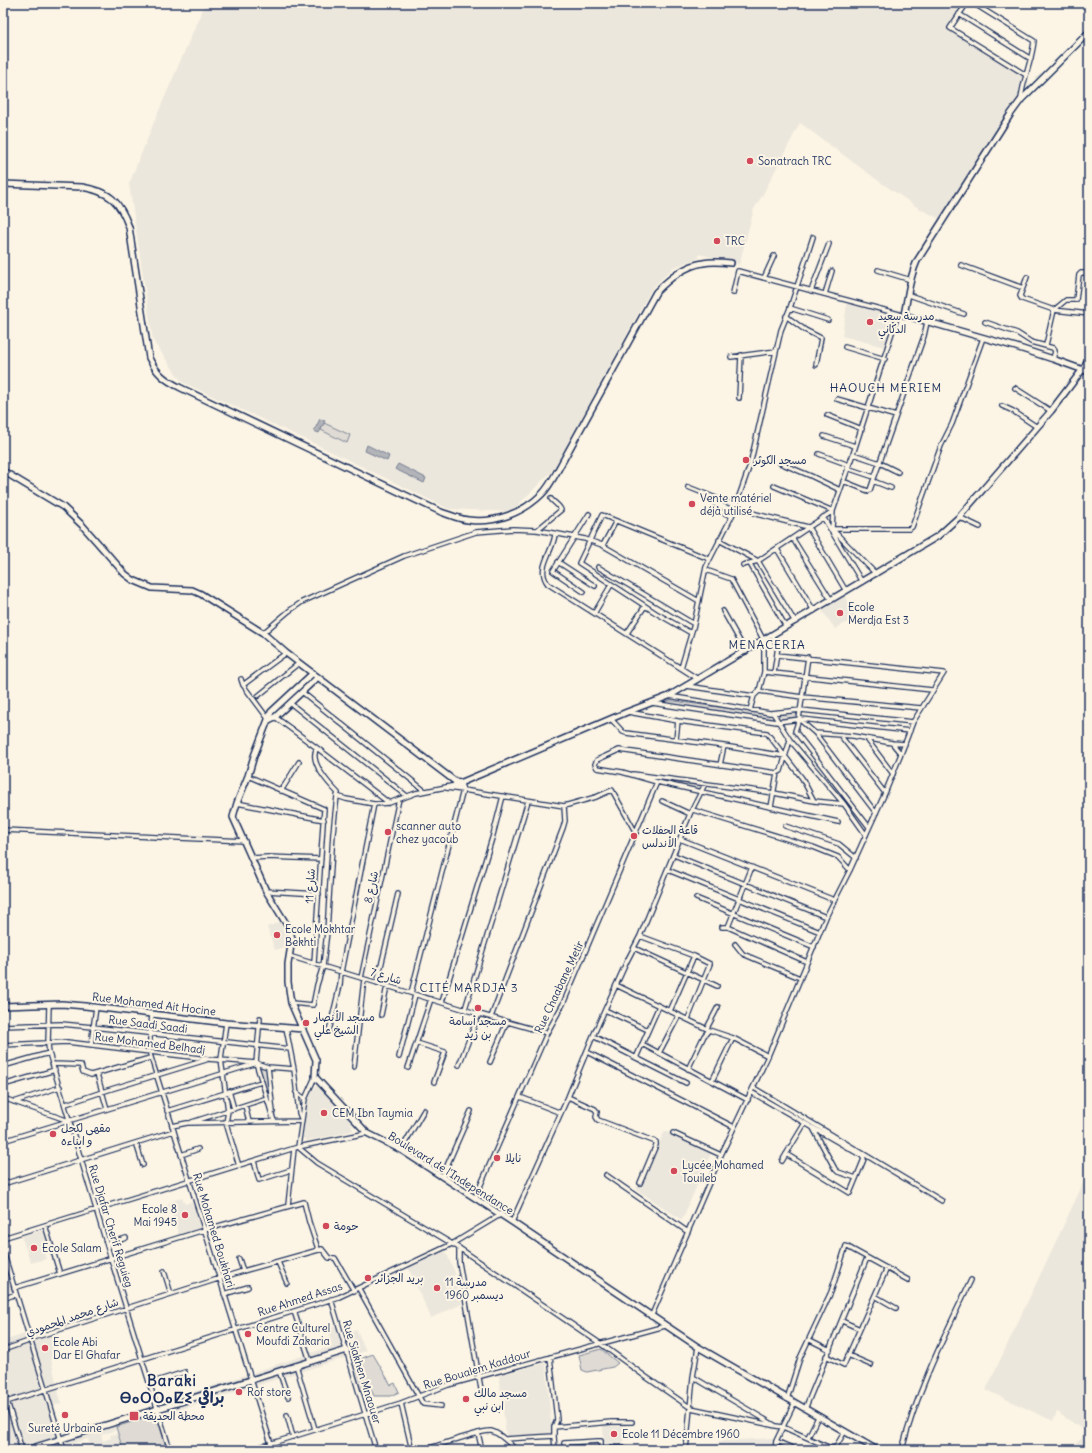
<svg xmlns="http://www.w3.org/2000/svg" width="1092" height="1453" viewBox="0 0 1092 1453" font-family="Delius,'Playpen Sans Arabic','Noto Sans Tifinagh',sans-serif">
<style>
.built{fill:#ece7dc}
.green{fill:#dfdbd4;stroke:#7d8599}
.water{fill:#b2b4b8;stroke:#767f94}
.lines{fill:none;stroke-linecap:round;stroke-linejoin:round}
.street-casing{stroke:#1b2f5e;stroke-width:6}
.secondary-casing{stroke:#1b2f5e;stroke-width:8}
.street{stroke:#fcf5e5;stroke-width:3.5}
.secondary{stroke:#fcf5e5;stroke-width:5}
.poi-dot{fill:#d1495b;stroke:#fcf5e5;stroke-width:1.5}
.labels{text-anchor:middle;stroke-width:4;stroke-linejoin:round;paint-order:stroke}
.poi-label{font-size:11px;fill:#1b2f5e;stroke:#fcf5e5;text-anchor:start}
.street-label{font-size:11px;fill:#1b2f5e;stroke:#fcf5e5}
.neighbourhood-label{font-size:12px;letter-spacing:1px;fill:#1b2f5e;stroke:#fcf5e5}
.district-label{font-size:15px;font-weight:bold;letter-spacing:1px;fill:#1b2f5e;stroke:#fcf5e5}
</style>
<rect width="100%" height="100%" fill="#fcf5e5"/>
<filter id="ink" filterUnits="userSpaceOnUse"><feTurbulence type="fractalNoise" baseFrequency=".025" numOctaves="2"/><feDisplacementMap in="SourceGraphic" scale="8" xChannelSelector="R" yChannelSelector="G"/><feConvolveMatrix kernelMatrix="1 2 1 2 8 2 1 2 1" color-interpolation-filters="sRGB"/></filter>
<g filter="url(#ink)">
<path class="built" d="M203 3H964L949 28 1024 74 1020 89V99L942 220 920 209 880 182 800 123 762 196 754 209 739 265 736 264 735 261 717 259 699 254V258L674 267 652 288 554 469 511 512 449 509 315 444 182 382 153 341 129 184 154 122 205 4Z
M847 304 894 315 897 317 888 348 842 336Z
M845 596 857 617 835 629 822 610Z
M280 922 289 946 275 950 267 927Z
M317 1084 350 1120 353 1129 352 1131 335 1135 306 1141 303 1137 306 1106 309 1097Z
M665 1131 711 1153 682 1220 636 1189Z
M1089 1171V1450H1069L1082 1438V1434L1085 1431 1057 1412 1053 1421 986 1390Z
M182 1197 185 1204 193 1201 202 1228 179 1235 168 1203Z
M43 1230 47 1243 42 1245 46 1259 31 1263 21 1236Z
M445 1250 456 1275 453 1276 462 1304 431 1318 408 1267Z
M8 1279 13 1292 3 1296V1280Z
M338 1325 341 1335 357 1330 366 1351 101 1435 103 1441 111 1438 110 1435 118 1433 123 1450H92L88 1439 53 1450H3V1341L44 1328 46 1336 50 1335 57 1357 51 1359 61 1403 49 1408 59 1437 332 1346 328 1328Z
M546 1363 552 1434 506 1436 499 1375Z
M627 1424 623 1443H604L603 1425Z
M773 1438 774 1450H719V1441Z"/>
<path class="green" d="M324 423 350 435 347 443 321 430Z
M668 701H674L769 714 773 716V720L664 704Z
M795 712 797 713 796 717 780 719 778 718 779 715Z
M662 781H665L702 786 701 790Z
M259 1067 266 1069 271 1103 270 1104Z
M601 1349 618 1363 613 1367 587 1372 582 1370 579 1355Z
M373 1354 391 1385 395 1383 399 1392 390 1396H374L370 1387 361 1390 352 1362Z
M156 1414 167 1450H123L116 1427Z"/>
<path class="water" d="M320 419 325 421 319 433 314 431Z
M367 445 389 456 387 461 365 451Z
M398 464 426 478 424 483 395 469Z"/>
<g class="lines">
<defs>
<path id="street" d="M967 3 950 28 1026 75
M973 3 1034 41C1032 61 1023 79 1021 99
M959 14 1031 59
M961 265 1023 288
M878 270 911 280
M1027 277 1020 296 1022 299 1054 310 1089 314
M764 278 774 256
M811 291 829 244
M733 293 738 271 899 314
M825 294 832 271
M909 295 964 314
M790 308 828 320
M786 316 805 330 821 338 816 365
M985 322 1017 333 1031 342 1053 348 1055 351 1053 359
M1046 345 1054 310 1066 300H1076L1079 275 1081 273H1089
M845 347 885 359
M731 357 776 351
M1083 369 1089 354
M1015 388 1051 411
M739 398 741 355
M837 399 896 416
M1002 406 1013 411 1037 427
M827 415 862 429
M824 436 855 446
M819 454 849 465
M853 454 880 463 898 472
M780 463 811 476 840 490
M847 468 874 477
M843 481 868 491 870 490 924 336 927 322
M873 481 891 488
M774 486 833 511 853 454 898 314
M688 487 756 514 808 527 846 591
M714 509 732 516
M823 517 862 582
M959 517 980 527
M832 529H909L912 527 941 446 952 424 983 338
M537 530 561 510C559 505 554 503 551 499
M555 534C554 551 535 568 548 584L698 679
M793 539 831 600
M719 540 758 561 795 622
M603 545 616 521
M777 549 814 611
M558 562 595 586
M750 564 786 627
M743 565 758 561 833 511 832 529 876 574
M598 567 694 624
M706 570 731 579 764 641V672
M584 592 553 571 589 514
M723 611 746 652
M595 612 611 585
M263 633 289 611 302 602 404 556 476 532 513 529 537 530 585 539 602 545 699 601
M627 633 645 606
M691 633 656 613 579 563 602 515 709 559
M772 636 778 646 774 673
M808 657 799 719 795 731 869 827
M681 668 694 624 706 567 732 516 750 465 781 330 790 308 813 237
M241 679 243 685 269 720
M243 685 286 653
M687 686 754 696
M759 691 802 697 921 708
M302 692 425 791
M258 696 299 663
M669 696 770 713 801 710 913 722
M290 703 407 796
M652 703 777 722 801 719 910 731
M750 710 754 696 759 691 764 672 932 690
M628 712 678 721 767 733 802 778 814 801
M773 713 790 740 844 804 866 835
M275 717 317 748C308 761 329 784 338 793L337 796 346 799 374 804 389 803 416 793 456 785
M611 719 623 732 626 733 724 746 785 756
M800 720 815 733 876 813
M815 733 853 736 892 743 905 744
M840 735 885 793
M866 738 893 774
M676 739 678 721
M892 743 901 754
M317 748 389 803
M720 765 724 746
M777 773 619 750 597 760 595 764 597 768 622 772 657 782 838 822
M633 774 774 793 814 801 844 804
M248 776 324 809 314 963
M446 788 463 790 564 806 596 797 612 790 636 833
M281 791 299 762
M662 801 690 814
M237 803 324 820
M771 807 777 773 781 771 790 740
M693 810 813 847 838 857 850 870
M785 826 839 844 856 858
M3 830 245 841
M680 839 834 900
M674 855 826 917
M252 858 268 857 321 859
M668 870 820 932
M266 891 319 894
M696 898 814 947
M722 927H728L807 962
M728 927 752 867
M640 936 694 956 710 964 688 1019
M735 944 743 954 800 978
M634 948 717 986
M289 956 479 1014 547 1033
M361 978 399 799
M377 983 398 894
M616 985 709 1030 733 1038 768 1056
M411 993 463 790 461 784
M442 1002 493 835 503 796
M291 1003 313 1005 317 985 323 966 327 932 333 833 337 796
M49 1005 48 1044 49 1053 111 1259 170 1450
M465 1009 528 801
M605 1010 648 1030
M670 1011 694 956
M152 1014 149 1051 273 1450
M381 1015 387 986
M491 1017 563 828 565 821 564 806
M260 1018 256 1063 274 1121
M226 1023 221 1059 228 1111 226 1123 239 1166
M3 1026 61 1024 93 1027 290 1049
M707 1028 718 1007
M329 1031 340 985 341 972 374 804
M593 1036 686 1083
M417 1043 445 1052 434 1082
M642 1044 748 1100
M3 1045 67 1042 208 1059 256 1063 268 1067 294 1069
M91 1045 96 1007
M587 1052 734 1127
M659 1053 679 1015
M399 1057 415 995
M636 1058 659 1006
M490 1062 507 1022
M53 1064 81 1065 83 1072 91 1075 150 1058
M459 1065 479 1014
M3 1066 49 1053
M268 1067 273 1112
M354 1067 364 979
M408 1068 431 999
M688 1069 704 1036 709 1030
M97 1074 107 1109
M315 1077 305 1099 298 1147 317 1163 459 1248 601 1344 646 1377 691 1408 776 1426
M712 1081 733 1038
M3 1085 55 1070
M754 1088 942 1201
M229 1091 234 1109
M296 1092 305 1099
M751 1092 862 1156 864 1159 850 1193 786 1154
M520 1097 561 1113
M568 1097 595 1109 597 1112 596 1117 598 1120 656 1142V1145L640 1183
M3 1098 69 1121
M14 1102 60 1087
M66 1104 108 1090 206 1060
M245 1105 249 1122
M167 1111 261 1082
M192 1122 267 1098
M172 1126 187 1123 302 1121 299 1113 294 1069 286 1028
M813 1128 835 1169 838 1172 856 1178
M673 1133 721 1155
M3 1141 254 1064
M136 1143 143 1165
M401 1150 424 1110
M181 1155 198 1149
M254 1161 259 1180 291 1170
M782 1161 805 1123
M606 1175 688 1232
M442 1177 471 1111
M3 1184 174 1131
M475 1198 547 1033 563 1004 657 782
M288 1205 294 1149
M512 1222 568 1097 593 1036 627 961 640 936 690 814 705 784
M45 1225 60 1274
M3 1238 298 1147 367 1133
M107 1244 126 1238
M459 1248V1262L482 1395
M3 1251 64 1450
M239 1259 243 1271
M278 1262 287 1283
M164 1271 171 1294
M14 1288 204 1230 304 1202 309 1222 318 1249
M359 1289 423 1404 441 1406
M224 1294 248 1287
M875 1296 896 1308
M3 1299 16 1294
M331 1299 376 1450
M294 1311 310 1361
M651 1317 721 1155 768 1056 826 917 850 870 885 793 901 754 913 722 944 673 777 655
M842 1321 860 1329
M810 1340 830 1350
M3 1350 26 1342 30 1339 243 1271 322 1249 329 1258H335L354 1291
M848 1355 871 1365
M826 1356 844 1365 887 1268
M296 1365 315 1429
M279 1371 288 1397
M693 1377 776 1426 783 1427 835 1450
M150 1383 185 1372
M3 1388 22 1450
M787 1399 800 1358 831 1292 846 1246 908 1280
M3 1403 339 1297 452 1244 500 1215
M401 1403 412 1450
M805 1409 867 1258
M287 1415 293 1437
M554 1427 612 1422H632
M478 1433 482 1450
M554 1436 555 1450
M808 1437 818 1417
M505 1439 554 1436V1427L557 1420 550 1357
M776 1441 797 1450
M250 1450 401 1403 448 1385 665 1326
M424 1450C436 1446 482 1430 491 1431 500 1433 510 1444 516 1450
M565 1450 564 1443 598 1441H601V1448H624V1450
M686 1450 693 1377 698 1347
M775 1450 776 1441 794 1404
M834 1450 845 1431
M902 1450C917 1390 945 1335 971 1280"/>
<path id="secondary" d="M1089 32 1021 100 1010 115 917 261C909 278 908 297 904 315L1016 347 1053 359 1089 372
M3 184 82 187C110 192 119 200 129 227L149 358C157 374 165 380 181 388L441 512C450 515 459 519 468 520 494 524 523 513 542 494 549 487 554 477 559 468L656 292C669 279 684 266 703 263 712 261 722 262 731 263
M3 471 63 507 82 525 125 574 133 580 152 588 192 590 201 594 263 633 286 653 456 782
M313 673 271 712 254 756 248 776 237 803 233 817 266 891 290 930 292 939 288 964V982L291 1003 316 1060 315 1077 367 1133 401 1150 512 1222 698 1347 877 1450
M269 720 275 717 318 677
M455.5 784a2.5 2.5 0 1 1 5 0a2.5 2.5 0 1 1-5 0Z
M460 783 627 712 669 696 938 536 959 517 1051 411 1083 369
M3 1006 62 1004 85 1006 226 1023 303 1029
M26 1450 347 1350"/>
</defs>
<use href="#street" class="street-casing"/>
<use href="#secondary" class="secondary-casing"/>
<use href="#street" class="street"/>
<use href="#secondary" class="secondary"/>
</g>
</g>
<g class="poi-dot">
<circle cx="750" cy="161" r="4"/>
<circle cx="717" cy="241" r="4"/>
<circle cx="870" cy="322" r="4"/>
<circle cx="746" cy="460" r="4"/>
<circle cx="692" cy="504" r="4"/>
<circle cx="840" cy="613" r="4"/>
<circle cx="388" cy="832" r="4"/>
<circle cx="634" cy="836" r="4"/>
<circle cx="277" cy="935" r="4"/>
<circle cx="478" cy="1008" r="4"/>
<circle cx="306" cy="1023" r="4"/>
<circle cx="324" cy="1113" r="4"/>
<circle cx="53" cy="1134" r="4"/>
<circle cx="497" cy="1158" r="4"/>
<circle cx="674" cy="1171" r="4"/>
<circle cx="185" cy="1215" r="4"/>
<circle cx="326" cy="1226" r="4"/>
<circle cx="34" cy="1248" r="4"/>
<circle cx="368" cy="1278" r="4"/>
<circle cx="437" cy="1288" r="4"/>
<circle cx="248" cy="1334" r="4"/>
<circle cx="45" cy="1348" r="4"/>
<circle cx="239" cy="1392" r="4"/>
<circle cx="466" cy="1399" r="4"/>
<circle cx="65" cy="1415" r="4"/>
<rect x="129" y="1411" width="10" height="10" rx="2"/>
<circle cx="614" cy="1434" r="4"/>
</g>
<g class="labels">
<g class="poi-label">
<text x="758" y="165">Sonatrach TRC</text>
<text x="725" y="245">TRC</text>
<text x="878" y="320">مدرسة سعيد<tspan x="878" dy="13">الدكاني</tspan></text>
<text x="754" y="464">مسجد الكوثر</text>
<text x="700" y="502">Vente matériel<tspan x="700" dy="13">déjà utilisé</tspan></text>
<text x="848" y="611">Ecole<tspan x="848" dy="13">Merdja Est 3</tspan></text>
<text x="396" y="830">scanner auto<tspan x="396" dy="13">chez yacoub</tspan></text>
<text x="642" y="834">قاعة الحفلات<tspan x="642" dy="13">الأندلس</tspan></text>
<text x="285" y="933">Ecole Mokhtar<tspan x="285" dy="13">Bekhti</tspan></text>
<text x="314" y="1021">مسجد الأنصار<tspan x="314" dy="13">الشيخ علي</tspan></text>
<text x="478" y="1025" text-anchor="middle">مسجد أسامة<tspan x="478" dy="13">بن زيد</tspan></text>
<text x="332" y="1117">CEM Ibn Taymia</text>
<text x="61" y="1132">مقهى لكحل<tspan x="61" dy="13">و ابناءه</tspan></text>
<text x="505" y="1162">نايلا</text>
<text x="682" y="1169">Lycée Mohamed<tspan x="682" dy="13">Touileb</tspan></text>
<text x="177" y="1213" text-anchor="end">Ecole 8<tspan x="177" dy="13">Mai 1945</tspan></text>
<text x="334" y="1230">حومة</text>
<text x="42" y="1252">Ecole Salam</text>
<text x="376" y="1282">بريد الجزائر</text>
<text x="445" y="1286">مدرسة 11<tspan x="445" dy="13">ديسمبر 1960</tspan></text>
<text x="256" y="1332">Centre Culturel<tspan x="256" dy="13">Moufdi Zakaria</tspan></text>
<text x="53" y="1346">Ecole Abi<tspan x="53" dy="13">Dar El Ghafar</tspan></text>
<text x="247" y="1396">Rof store</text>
<text x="474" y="1397">مسجد مالك<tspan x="474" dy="13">ابن نبي</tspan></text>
<text x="143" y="1420">محطة الحديقة</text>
<text x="65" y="1432" text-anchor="middle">Sureté Urbaine</text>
<text x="622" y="1438">Ecole 11 Décembre 1960</text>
</g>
<g class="street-label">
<text transform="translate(310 886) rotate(-87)" y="4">شارع 11</text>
<text transform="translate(371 887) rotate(-78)" y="4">شارع 8</text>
<text transform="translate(386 976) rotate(17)" y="4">شارع 7</text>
<text transform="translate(559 987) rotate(-65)" y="4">Rue Chaabane Metir</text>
<text transform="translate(154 1004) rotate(7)" y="4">Rue Mohamed Ait Hocine</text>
<text transform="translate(148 1024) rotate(7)" y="4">Rue Saadi Saadi</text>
<text transform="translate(150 1043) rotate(7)" y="4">Rue Mohamed Belhadj</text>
<text transform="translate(451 1173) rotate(32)" y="4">Boulevard de l'Independance</text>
<text transform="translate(111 1226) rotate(73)" y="4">Rue Djafar Cherif Reguieg</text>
<text transform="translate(214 1230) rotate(73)" y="4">Rue Mohamed Boukhari</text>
<text transform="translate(300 1299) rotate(-18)" y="4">Rue Ahmed Assas</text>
<text transform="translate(72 1317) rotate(-19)" y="4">شارع محمد المحمودي</text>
<text transform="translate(477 1369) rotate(-17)" y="4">Rue Boualem Kaddour</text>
<text transform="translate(362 1372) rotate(73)" y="4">Rue Siakhen Mnaouer</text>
</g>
<g class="neighbourhood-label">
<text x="886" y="392">HAOUCH MERIEM</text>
<text x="767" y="649">MENACERIA</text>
<text x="469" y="992">CITÉ MARDJA 3</text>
</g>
<g class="district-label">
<text x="172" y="1386">Baraki<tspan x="172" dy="17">ⴱⴰⵔⵔⴰⵇⵉ براقي</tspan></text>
</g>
</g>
<rect width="1092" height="1453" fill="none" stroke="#fcf5e5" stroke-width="16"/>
<rect x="8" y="8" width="1076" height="1437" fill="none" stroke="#1b2f5e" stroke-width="1.5" filter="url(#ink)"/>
</svg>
